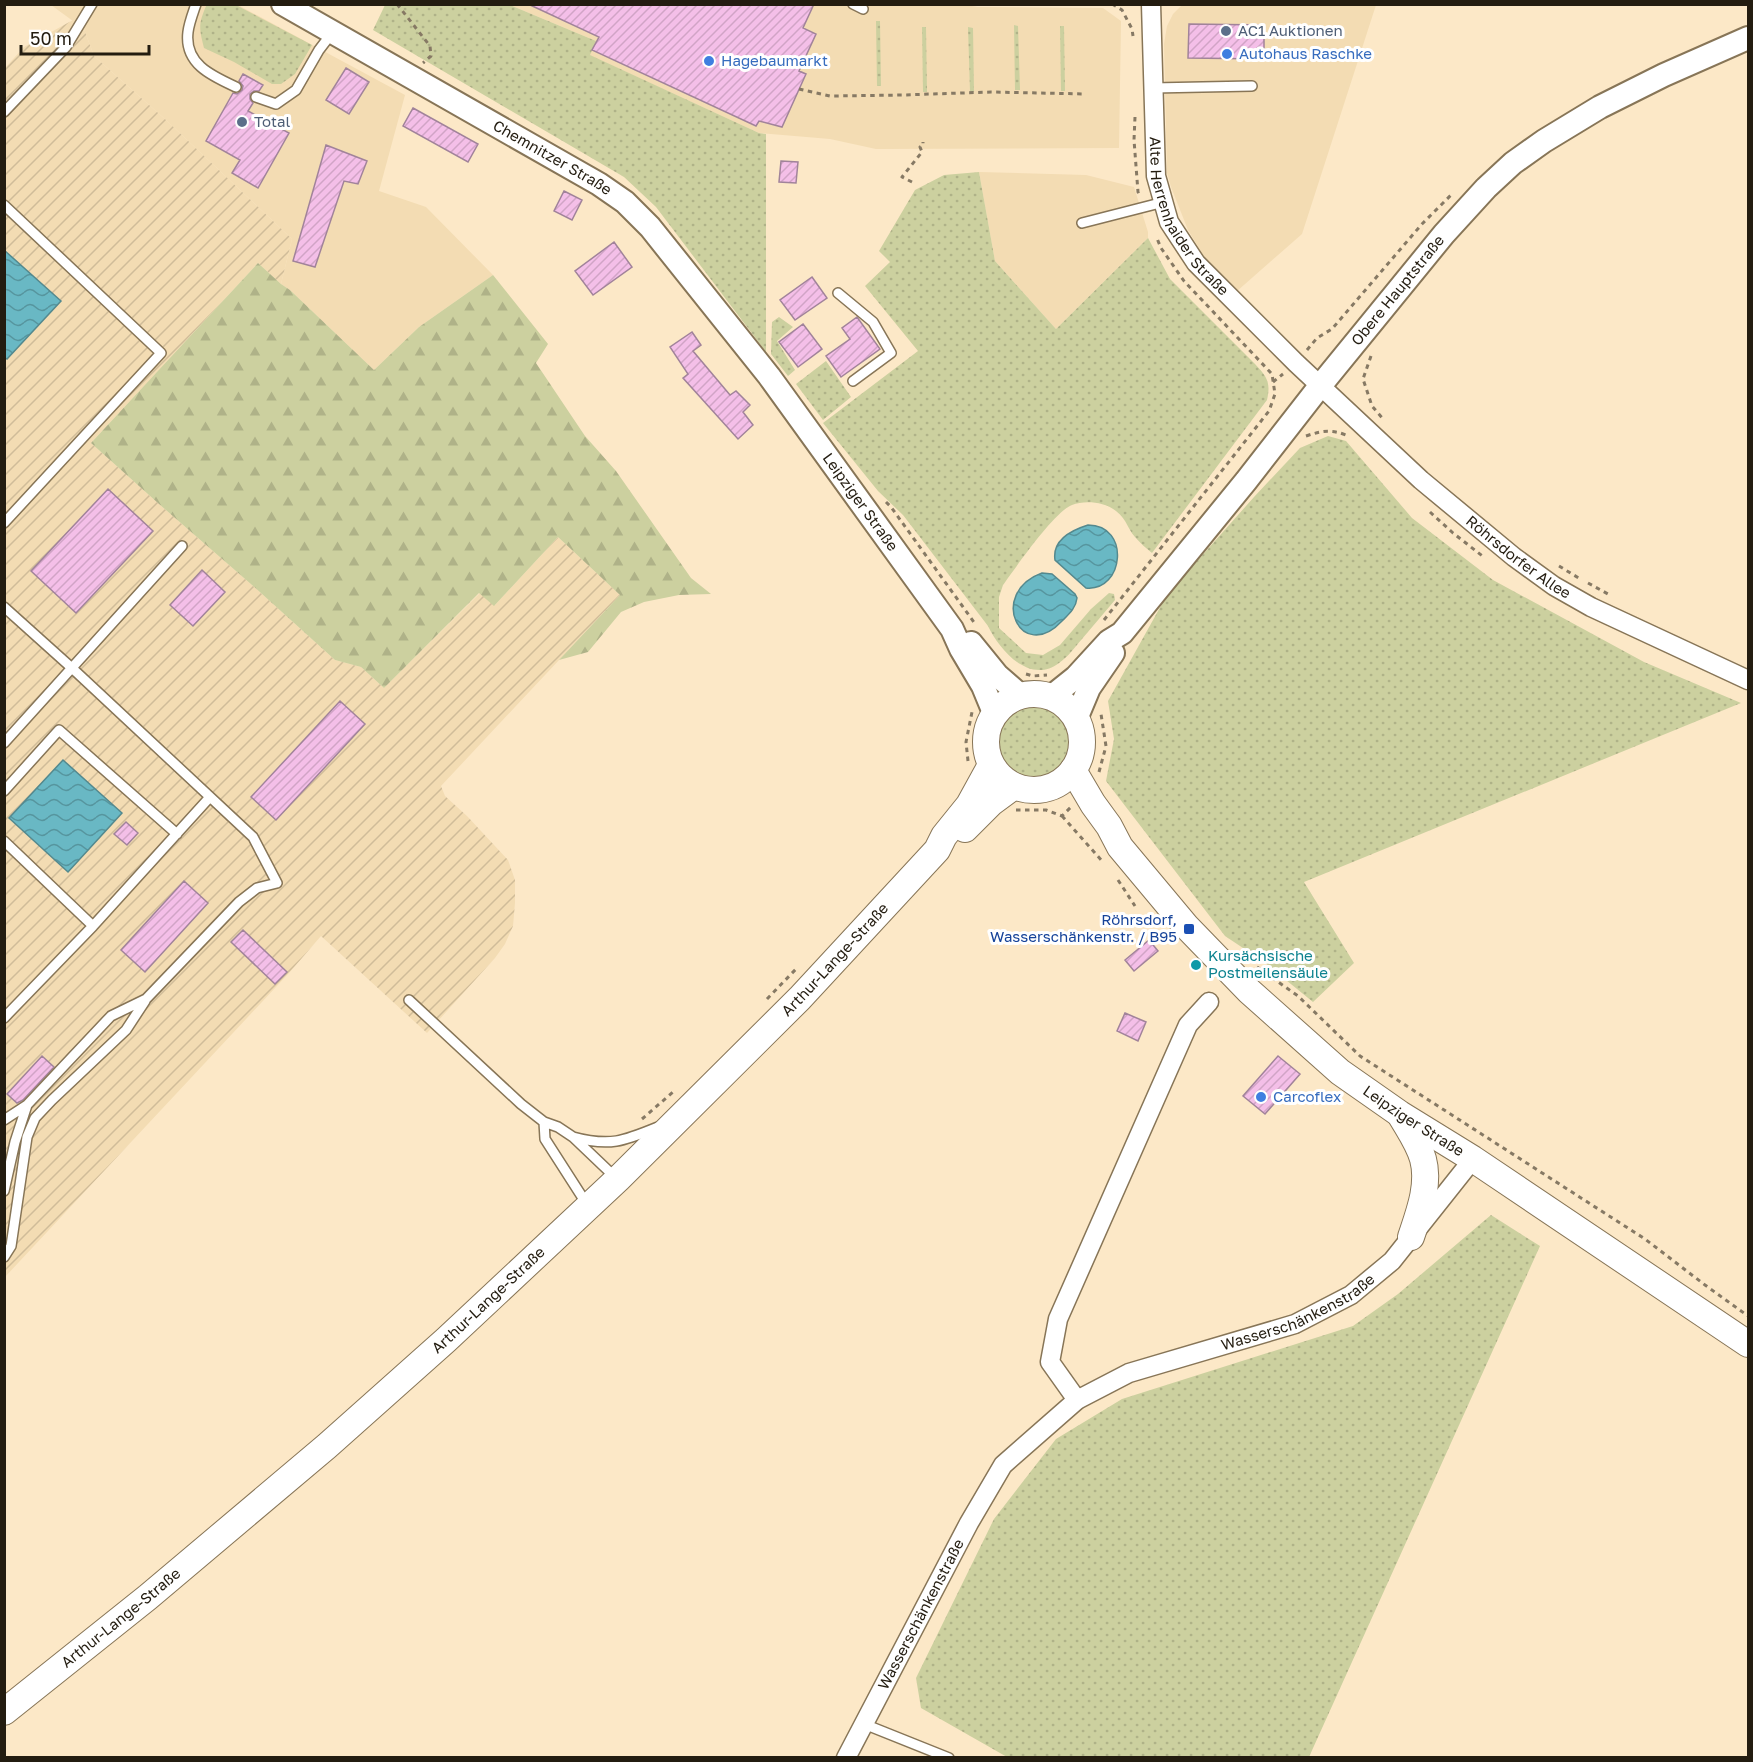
<svg xmlns="http://www.w3.org/2000/svg" width="1753" height="1762" viewBox="0 0 1753 1762" font-family="'Golos Text',sans-serif">
<style>
.built{fill:#f3dcb3}
.industrial{fill:url(#industrial-furrows)}
.grass{fill:url(#grass-dots)}
.forest{fill:url(#forest-firs)}
.water{fill:url(#water-waves);stroke:#54898e;stroke-width:1.5}
.building{fill:url(#building-hatch);stroke:#a1839a;stroke-width:1.5}
.lines{fill:none;stroke-linecap:round;stroke-linejoin:round}
.service-casing{stroke:#877557;stroke-width:12}
.minor-casing{stroke:#877557;stroke-width:21}
.tertiary-casing{stroke:#877557;stroke-width:26}
.secondary-casing{stroke:#877557;stroke-width:28}
.path{stroke:#867964;stroke-width:3;stroke-dasharray:4.5 4.5;stroke-linecap:butt}
.service{stroke:#fff;stroke-width:9}
.minor{stroke:#fff;stroke-width:18}
.tertiary{stroke:#fff;stroke-width:22}
.secondary{stroke:#fff;stroke-width:26}
.service-dot{fill:#5c6f8a;stroke:#fff;stroke-width:2}
.shop-dot{fill:#3f7fe0;stroke:#fff;stroke-width:2}
.transit-dot{fill:#1a4fb4;stroke:#fff;stroke-width:2}
.culture-dot{fill:#0f9aa8;stroke:#fff;stroke-width:2}
.labels{text-anchor:middle;stroke-width:6;stroke-linejoin:round;paint-order:stroke}
.service-label{font-size:15px;fill:#4e5e75;stroke:#fff;text-anchor:start}
.shop-label{font-size:15px;fill:#366cbe;stroke:#fff;text-anchor:start}
.street-label{font-size:15px;fill:#231c10;stroke:#fff}
.transit-label{font-size:15px;fill:#164399;stroke:#fff;text-anchor:end}
.culture-label{font-size:15px;fill:#0d838f;stroke:#fff;text-anchor:start}
</style>
<defs>
<pattern id="industrial-furrows" width="10" height="10" patternUnits="userSpaceOnUse" patternTransform="scale(1.5)"><rect width="10" height="10" fill="#f3dcb3"/><path d="M-1 1l2-2M0 10L10 0M9 11l2-2" fill="none" stroke="#d0bc99"/></pattern>
<pattern id="grass-dots" width="8" height="8" patternUnits="userSpaceOnUse" patternTransform="scale(1.5)"><rect width="8" height="8" fill="#ccd09f"/><path d="M2 2h.1M6 6h.1" fill="none" stroke="#afb288" stroke-width="1.8" stroke-linecap="round"/></pattern>
<pattern id="forest-firs" width="22" height="20" patternUnits="userSpaceOnUse" patternTransform="scale(1.5)"><rect width="22" height="20" fill="#ccd09f"/><path d="M5 1l3.5 6h-7zM16 11l3.5 6h-7z" fill="#afb288"/></pattern>
<pattern id="water-waves" width="16" height="10" patternUnits="userSpaceOnUse" patternTransform="scale(1.5)"><rect width="16" height="10" fill="#69b8c4"/><path d="M0 5q4-4 8 0t8 0" fill="none" stroke="#56959e"/></pattern>
<pattern id="building-hatch" width="6" height="6" patternUnits="userSpaceOnUse" patternTransform="scale(1.5)"><rect width="6" height="6" fill="#f4bfe8"/><path d="M-1 1l2-2M0 6l6-6M5 7l2-2" fill="none" stroke="#d1a4c6"/></pattern>
</defs>
<rect width="100%" height="100%" fill="#fce8c7"/>
<path class="built" d="M960 4 978 7 1103 8 1121 21 1119 148 876 149 830 139 759 133 589 55 596 41 510 5Z
M1183 4 1376 5 1302 234 1236 292 1208 263 1188 230 1171 187 1167 173 1164 44 1167 26 1173 14Z
M51 5H238L405 95 379 191 426 207 493 275 419 327 374 370 290 290 281 284 292 239 166 120 94 56 84 29Z
M979 172 1086 175 1134 187 1148 232V238L1056 329 995 261Z"/>
<path class="industrial" d="M73 20 84 29 94 56 166 120 292 239 281 284 258 263 91 443 159 504 252 585 335 660 361 667 384 688 480 593 495 605 558 537 620 595 441 786 445 796 467 816 508 860 515 880V903L513 926 505 944 495 958 427 1033 321 936 289 973 5 1277V68L24 47Z"/>
<path class="grass" d="M207 4 236 5 312 45 295 74 281 84H272L234 62 204 48C199 28 198 24 207 4Z
M385 5H510L596 41 590 55 759 133 766 134V352L656 207 624 177 373 30Z
M876 21H880L881 86H877Z
M1014 25 1018 26 1020 90H1015Z
M1060 26H1064L1065 91H1061Z
M922 27H926L927 92H923Z
M968 27 973 28 974 92H970Z
M979 172 995 261 1056 329 1148 238 1170 279 1255 364C1267 377 1271 382 1267 400L1152 553C1146 548 1140 543 1135 537 1127 528 1128 521 1116 511 1105 502 1085 500 1072 505 1054 512 1016 567 1003 585L999 597V628L1026 653 1043 655 1060 645 1091 609 1109 593 1114 594 1115 600C1104 613 1093 626 1082 639 1075 647 1068 657 1059 663 1030 685 1000 651 988 626L903 515 878 491 823 423 918 351 865 286 890 262 879 251 915 190 944 175Z
M779 317 793 327 777 341 795 370 788 376 771 354 772 322Z
M826 361 851 397 823 420 796 384Z
M1328 436 1346 441 1412 518 1493 580 1644 662 1741 703 1304 882 1354 963 1313 1002 1264 962 1225 936 1106 781 1114 739 1108 701 1163 602 1174 587 1254 497 1300 448Z
M998 742a36 36 0 1 1 72 0a36 36 0 1 1-72 0Z
M1491 1215 1540 1246 1309 1757H1007L921 1708 916 1678 994 1519 1056 1439 1122 1399 1353 1326 1398 1294Z"/>
<path class="forest" d="M258 263 281 284 290 290 374 370 419 327 493 275 548 344 536 363 585 436 616 471 691 578 711 594 679 595 644 602 621 612 588 652 559 660 620 595 558 537 494 606 479 593 384 688 361 667 335 660 252 585 159 504 91 443Z"/>
<path class="water" d="M4 250 61 301 7 359 4 357Z
M1088 525C1131 525 1124 592 1086 588L1055 560C1052 540 1072 530 1088 525Z
M1042 573 1052 574 1075 594 1077 598C1076 608 1069 614 1062 621 1021 665 987 593 1042 573Z
M63 760 122 813 68 872 9 818Z"/>
<path class="building" d="M528 4H814L803 28 816 34 799 71 806 74 782 127 759 121 756 126 592 50 599 37Z
M1189 24 1264 25V59L1188 58Z
M346 68 369 82 349 114 326 100Z
M243 74 263 85 259 91H254L250 94V99L253 103 248 111 289 133 258 188 232 173 240 160 206 141 233 93 237 94 242 90 243 86 239 81Z
M413 108 478 144 468 162 403 126Z
M326 145 367 161 358 184 344 181 315 267 293 261Z
M781 161 798 162 796 183 779 182Z
M564 191 582 200 572 220 554 211Z
M614 242 632 267 593 295 575 271Z
M812 277 827 298 795 320 780 300Z
M857 317 880 349 841 377 826 356 850 339 842 328Z
M803 324 822 349 798 367 779 342Z
M692 332 701 345 693 351 730 395 736 391 750 405 743 412 753 425 738 439 683 378 688 374 670 347Z
M108 489 153 531 76 613 31 571Z
M202 570 225 592 193 626 170 605Z
M340 701 365 724 276 820 251 797Z
M126 822 138 833 127 845 114 834Z
M184 881 208 903 145 972 121 950Z
M243 930 287 972 275 984 231 942Z
M1149 940 1158 951 1134 971 1125 960Z
M1125 1013 1146 1022 1138 1041 1117 1031Z
M42 1056 54 1067 23 1100 17 1103 7 1094Z
M1278 1056 1300 1074 1265 1114 1243 1096Z"/>
<g class="lines">
<defs>
<path id="service" d="M196 4C193 13 189 23 188 32 184 64 212 76 236 87
M853 4 863 9
M1153 88 1252 86
M256 97 276 104 296 90 319 50 332 33
M4 112 66 47 92 4
M4 205 161 353 4 523
M1082 223 1164 202
M838 293 873 322 891 353 853 381
M4 607 73 669 253 837 277 883 257 888 239 902 146 999 111 1016 27 1105 4 1120
M4 743 182 546
M4 791 59 730 177 834
M4 841 93 926
M409 1000 521 1104 544 1122 558 1127 573 1137 616 1178
M4 1018 93 926 210 797
M544 1122 545 1139 588 1206
M573 1137C610 1147 624 1141 658 1127
M4 1191 15 1142 27 1105
M4 1257 11 1246 27 1137 35 1118 52 1100 126 1030 145 1001
M864 1724 949 1758"/>
<g id="minor">
<path id="s1" d="M1151 4 1156 176 1169 222 1196 263 1296 363 1421 480 1514 557 1554 586 1591 607 1748 680"/>
<path d="M1077 1400 1050 1362 1058 1319 1188 1025 1209 1002"/>
<path id="s2" d="M846 1758 969 1523 1003 1465 1077 1400 1129 1373 1295 1324 1351 1295 1392 1261 1473 1159"/>
</g>
<g id="tertiary">
<path id="s3" d="M283 4 599 184 625 202 650 227 769 376 952 629 961 649 983 686 995 715"/>
<path d="M971 643 997 675 1021 696"/>
<path id="s4" d="M1051 697 1076 677 1109 641 1122 633 1246 481 1320 386 1444 234 1486 188 1513 163 1544 141 1600 107 1664 75 1748 38"/>
<path d="M1076 719 1089 688 1113 653"/>
</g>
<g id="secondary">
<circle cx="1034" cy="742" r="48"/>
<path id="s5" d="M1073 770 1093 804 1109 826 1120 847 1186 926 1249 991 1340 1072 1400 1114 1473 1159 1748 1344"/>
<path d="M965 829 991 803 1014 786"/>
<path d="M1401 1116C1409 1130 1419 1144 1423 1159 1430 1185 1419 1213 1411 1237"/>
<path id="s6" d="M4 1712 148 1597 327 1446 446 1340 618 1179 800 998 937 850 944 836 969 805 991 765"/>
</g>
</defs>
<use href="#service" class="service-casing"/>
<use href="#minor" class="minor-casing"/>
<use href="#tertiary" class="tertiary-casing"/>
<use href="#secondary" class="secondary-casing"/>
<path class="path" d="M397 4 430 46 431 56 423 63
M1112 4 1122 10 1132 29 1133 36
M799 89 830 96 903 95 991 92 1086 94
M1135 117 1134 140 1138 192 1140 197
M912 182 902 177 922 152 920 147 923 145V142
M1307 350 1317 338 1332 329 1422 224 1451 195
M1371 356 1363 379 1372 406 1384 420
M1273 382 1283 374
M1306 436C1321 431 1331 429 1346 435
M886 502 891 507 976 625
M1430 512 1453 533 1485 558
M1559 566 1582 580
M1588 583 1608 594
M1104 620 1269 411 1275 394 1272 374 1184 281 1161 248 1156 236
M1026 674 1033 676 1047 675
M968 761 966 742 972 712
M1099 772 1106 746 1101 714
M1016 810H1046L1062 816 1071 807
M1062 816 1103 862
M1118 880 1135 906
M1257 967 1298 996 1360 1056 1645 1239 1705 1285 1748 1316
M767 999 796 969
M642 1119 673 1092"/>
<use href="#service" class="service"/>
<use href="#minor" class="minor"/>
<use href="#tertiary" class="tertiary"/>
<use href="#secondary" class="secondary"/>
</g>
<g class="service-dot">
<circle cx="1226" cy="31" r="6"/>
<circle cx="242" cy="122" r="6"/>
</g>
<g class="shop-dot">
<circle cx="1227" cy="54" r="6"/>
<circle cx="709" cy="61" r="6"/>
<circle cx="1261" cy="1097" r="6"/>
</g>
<rect class="transit-dot" x="1183" y="923" width="12" height="12" rx="3"/>
<circle class="culture-dot" cx="1196" cy="965" r="6"/>
<g class="labels">
<g class="service-label">
<text x="1238" y="36">AC1 Auktionen</text>
<text x="254" y="127">Total</text>
</g>
<g class="shop-label">
<text x="1239" y="59">Autohaus Raschke</text>
<text x="721" y="66">Hagebaumarkt</text>
<text x="1273" y="1102">Carcoflex</text>
</g>
<g class="street-label">
<text dy="5" stroke="none"><textPath href="#s3" startOffset="310">Chemnitzer Straße</textPath></text>
<text dy="5" stroke="none"><textPath href="#s1" startOffset="222">Alte Herrenhaider Straße</textPath></text>
<text dy="5" stroke="none"><textPath href="#s4" startOffset="536">Obere Hauptstraße</textPath></text>
<text dy="5" stroke="none"><textPath href="#s3" startOffset="777">Leipziger Straße</textPath></text>
<text dy="5" stroke="none"><textPath href="#s1" startOffset="706">Röhrsdorfer Allee</textPath></text>
<text dy="5" stroke="none"><textPath href="#s6" startOffset="1122">Arthur-Lange-Straße</textPath></text>
<text dy="5" stroke="none"><textPath href="#s5" startOffset="494">Leipziger Straße</textPath></text>
<text dy="5" stroke="none"><textPath href="#s6" startOffset="636">Arthur-Lange-Straße</textPath></text>
<text dy="5" stroke="none"><textPath href="#s2" startOffset="670">Wasserschänkenstraße</textPath></text>
<text dy="5" stroke="none"><textPath href="#s2" startOffset="162">Wasserschänkenstraße</textPath></text>
<text dy="5" stroke="none"><textPath href="#s6" startOffset="150">Arthur-Lange-Straße</textPath></text>
</g>
<g class="transit-label">
<text x="1177" y="925">Röhrsdorf,<tspan x="1177" dy="17">Wasserschänkenstr. / B95</tspan></text>
</g>
<g class="culture-label">
<text x="1208" y="961">Kursächsische<tspan x="1208" dy="17">Postmeilensäule</tspan></text>
</g>
</g>
<rect width="1753" height="1762" fill="none" stroke="#231c10" stroke-width="12"/>
<path d="M21 45v9h128v-9" fill="none" stroke="#231c10" stroke-width="3"/>
<text x="30" y="45" font-size="18" fill="#231c10" stroke="#ffffff" stroke-width="4.5" paint-order="stroke">50 m</text>
</svg>
